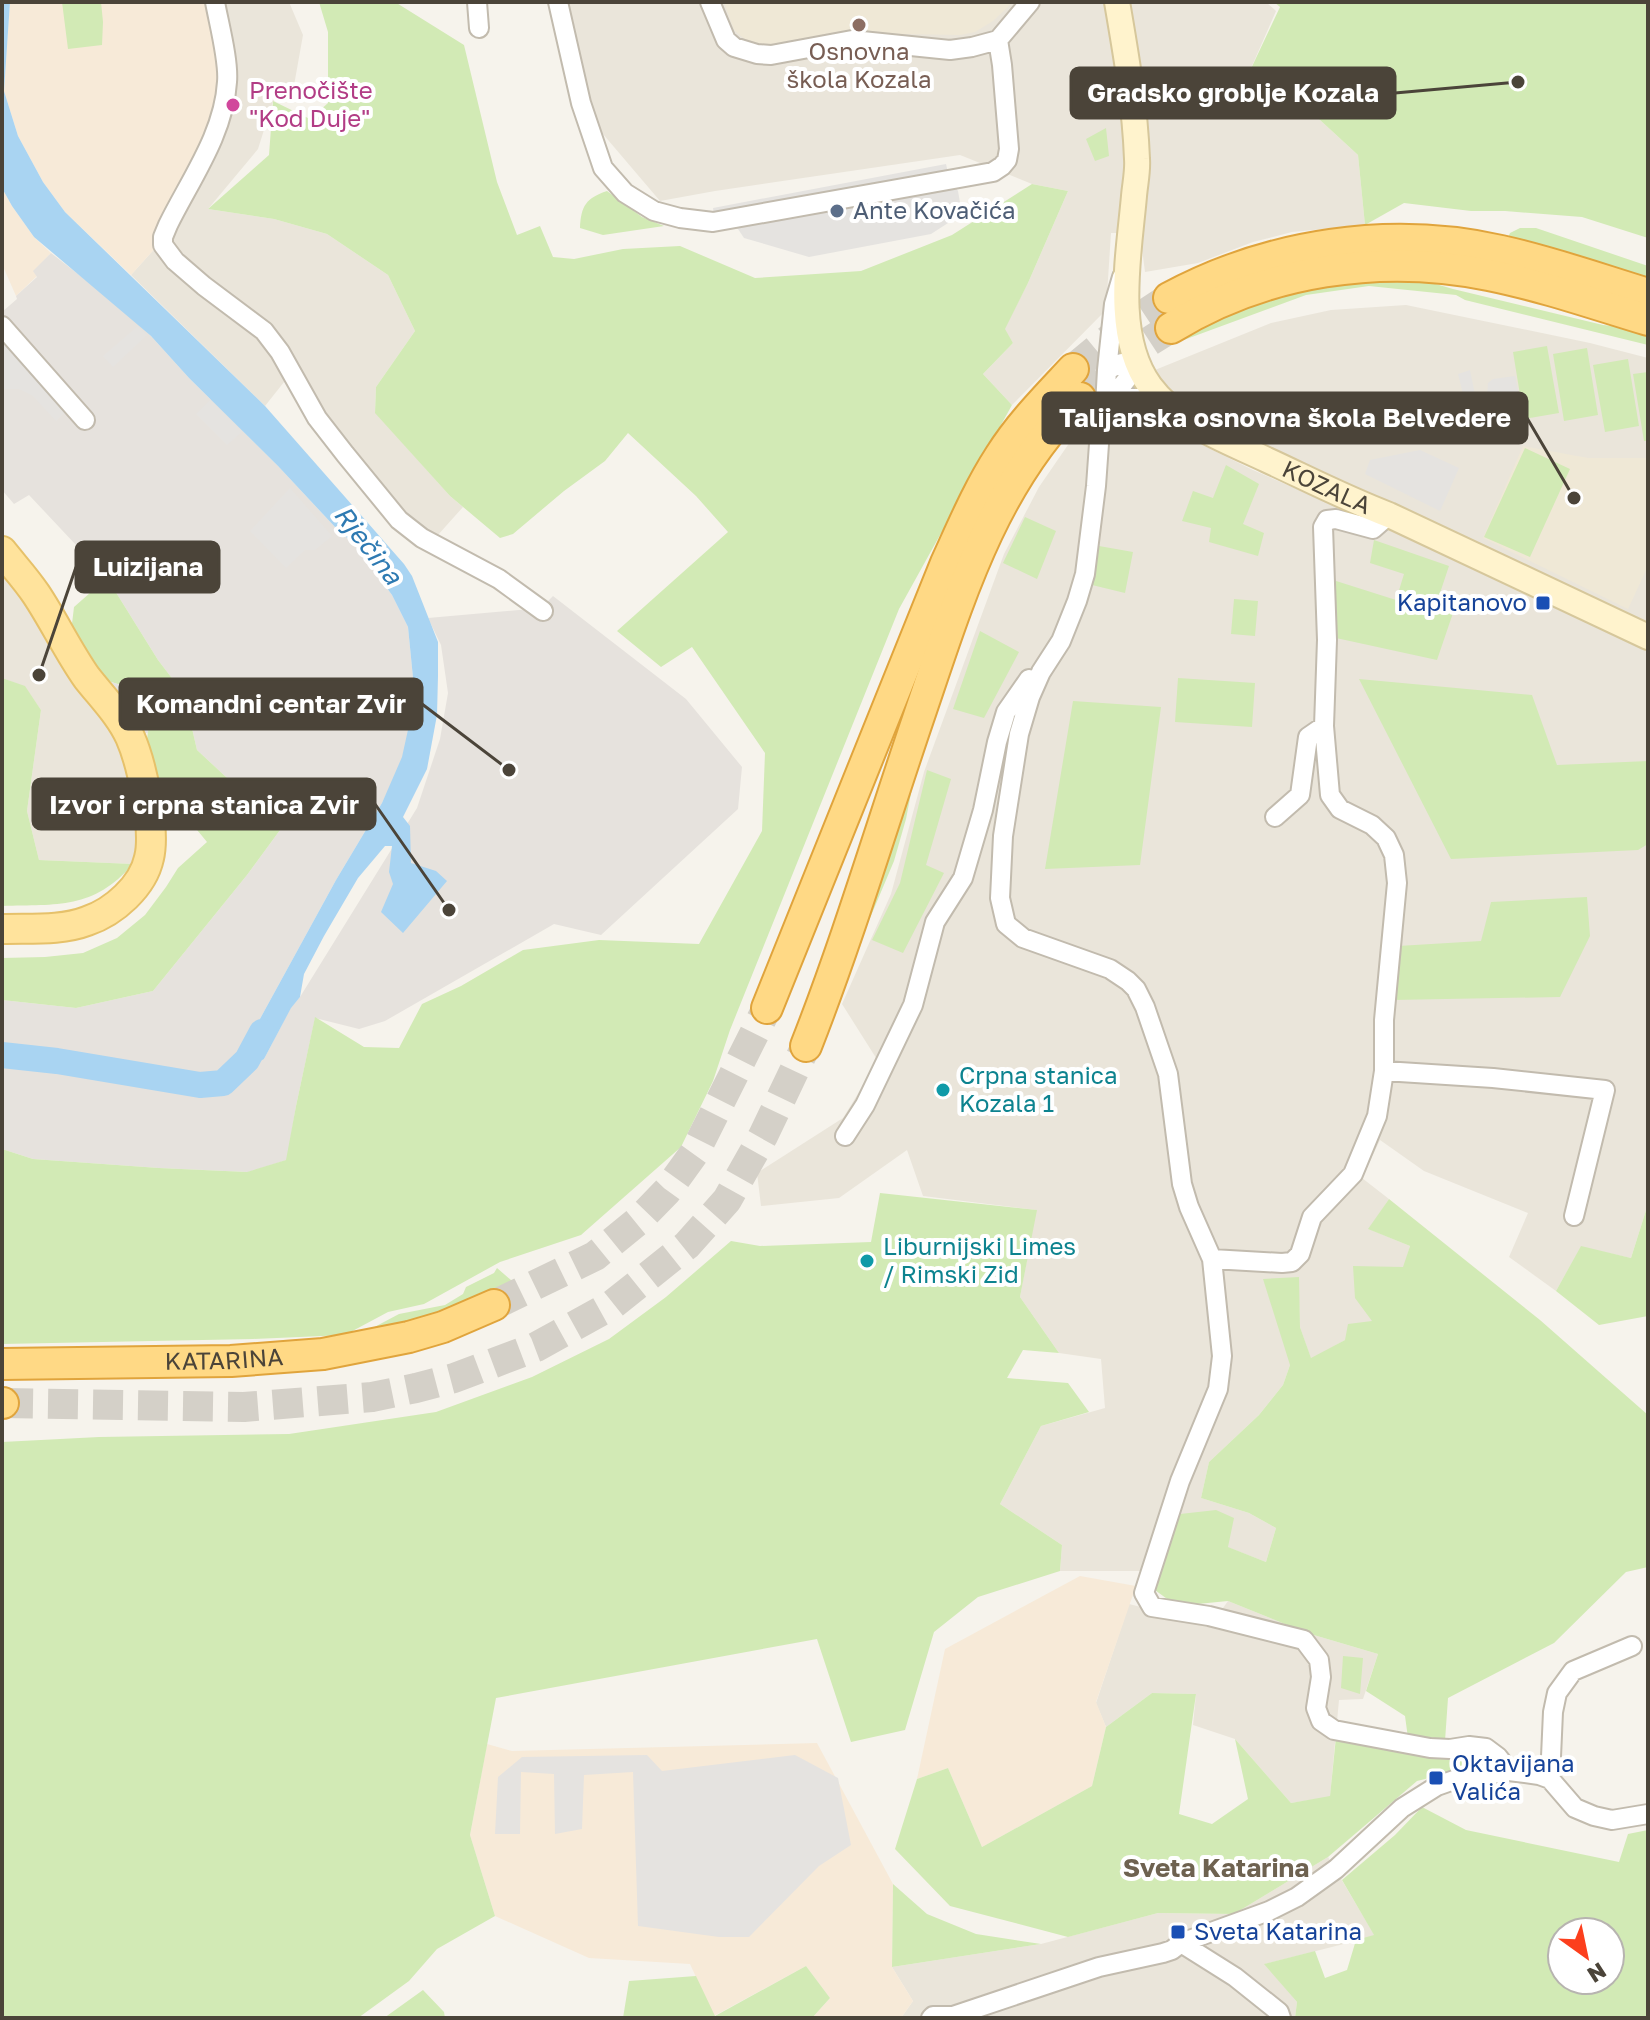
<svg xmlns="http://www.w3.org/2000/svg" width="1650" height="2020" viewBox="0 0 1650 2020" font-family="'Golos Text',sans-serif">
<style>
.residential{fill:#eae5da}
.commercial{fill:#f7ead8}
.industrial{fill:#e6e2dd}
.education{fill:#efe8d6}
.green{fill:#d2eab5;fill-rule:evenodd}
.parking{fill:#e5e3e0}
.water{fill:#a9d4f2}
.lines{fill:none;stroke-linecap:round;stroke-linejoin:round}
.river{stroke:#a9d4f2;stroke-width:26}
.trunk-tunnel{stroke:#d4d0c8;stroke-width:30;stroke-dasharray:30 15;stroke-linecap:butt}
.minor-casing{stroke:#c2bbae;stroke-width:22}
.secondary-casing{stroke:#d6c79b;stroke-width:28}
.primary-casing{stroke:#e6c16a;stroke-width:32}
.trunk-casing{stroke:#e0a43c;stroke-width:34}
.minor{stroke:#fff;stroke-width:18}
.secondary{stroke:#fff3cd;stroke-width:24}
.primary{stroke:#ffe39c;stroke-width:28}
.trunk{stroke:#ffd985;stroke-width:30}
.education-dot{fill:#8d6e63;stroke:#fff;stroke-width:3}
.hotel-dot{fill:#d1479c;stroke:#fff;stroke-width:3}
.service-dot{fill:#5c6f8a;stroke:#fff;stroke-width:3}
.transit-dot{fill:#1a4fb4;stroke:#fff;stroke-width:3}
.culture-dot{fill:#0f9aa8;stroke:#fff;stroke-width:3}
.labels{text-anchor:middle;stroke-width:8;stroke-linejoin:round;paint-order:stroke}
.education-label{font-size:24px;fill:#785e54;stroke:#fff}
.hotel-label{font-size:24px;fill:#b23c85;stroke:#fff;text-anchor:start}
.service-label{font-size:24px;fill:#4e5e75;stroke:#fff;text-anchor:start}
.street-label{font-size:24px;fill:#4b4439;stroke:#fff}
.transit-label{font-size:24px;fill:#164399;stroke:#fff;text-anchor:start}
.culture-label{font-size:24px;fill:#0d838f;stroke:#fff;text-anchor:start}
.water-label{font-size:26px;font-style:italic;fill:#2e7ab2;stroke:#fff}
.neighbourhood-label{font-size:26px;font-weight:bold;fill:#6e6250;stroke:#fff}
.leader{fill:none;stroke:#4b4439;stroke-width:3}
.callout-dot{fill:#4b4439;stroke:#fff;stroke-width:3}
.callout{fill:#4b4439;stroke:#4b4439;stroke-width:3}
.callout-label{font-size:26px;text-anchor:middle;font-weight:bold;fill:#fff}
</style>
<rect width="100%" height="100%" fill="#f6f3ec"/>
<path class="residential" d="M209 2H289L303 35 293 91 273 101 258 149 208 209 274 219 327 234 388 275 415 331 376 387 375 412 450 496 463 507 429 545 288 377 265 406 131 275 158 245Z
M550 2H1266L1276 11 1248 75 1282 85 1358 155 1365 225 1292 232 1253 242 1198 263 1145 272 1140 233H1111L1106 310 1012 405 983 374 1013 343 1004 329 1028 283 1068 191 1032 184 960 155 715 191 660 201 597 127 553 24Z
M1406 305 1590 343 1648 358V626L1216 428 1150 372 1271 323 1331 310Z
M1129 405 1137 407 1170 429 1253 470 1322 500 1381 515 1648 640V1204L1631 1258 1581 1247 1556 1291 1509 1257 1528 1213 1424 1171 1380 1140 1362 1178 1389 1199 1369 1229 1410 1246 1404 1267 1373 1321 1345 1340 1311 1359 1300 1327 1298 1277 1290 1365 1283 1385 1259 1415 1209 1462 1201 1498 1249 1513 1276 1528 1266 1562 1227 1547 1158 1571H1060L1062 1545 1000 1504 1041 1426 1105 1408 1101 1359 1059 1353 1020 1297 1036 1210 923 1196 907 1150 839 1198 761 1206 757 1173 843 1118 878 1061 842 1004 891 894 924 772 1004 554 1039 487 1092 410 1111 415 1120 407Z
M2 546 119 711 156 830 133 864 39 860 27 811 41 710 25 687 2 678Z
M1228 1601 1307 1633 1378 1654 1363 1699 1339 1700 1330 1797 1291 1803 1235 1739 1193 1725 1196 1694 1152 1693 1106 1727 1096 1703 1129 1604 1211 1625Z
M1328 1857 1375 1936 1265 1964 1297 2002 1295 2018H901L913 2001 892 1967 1041 1944 1158 1913 1234 1914Z"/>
<path class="commercial" d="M10 2H209L218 67V94L200 151 158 245 131 275 65 212 43 182 18 136 4 91Z
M2 188 12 206 34 237 51 253 34 271 37 276 16 296 2 264Z
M1080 1576 1136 1586 1096 1702 1106 1727 1092 1786 982 1847 948 1768 917 1779 945 1649Z
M817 1743 893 1884 892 1967 913 2001 901 2018H812L830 1998 806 1966 714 2016 690 1964 589 1958 495 1916 470 1835 487 1744 512 1751Z"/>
<path class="industrial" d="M51 253 110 299 151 336 189 378 278 466 335 527 356 546 392 595 408 627 415 698 405 757 382 803 336 880 238 1059H264L291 1007 300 997 417 808 440 739 448 693 441 645 428 618 541 608 553 596 686 699 742 767 738 809 601 935 554 924 385 1021 359 1029 315 1018 296 1106 287 1160 248 1172 159 1168 33 1159 2 1149V1000L76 1008 153 991 247 875 283 826 240 790 197 750 184 694 158 660 107 578 29 495 14 504 2 490V312L17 299 16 296 37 277 33 271Z"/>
<path class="education" d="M724 2H1013L993 21 975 32 960 35 851 33 772 45 748 42 734 30Z
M1523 446 1588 458H1648V566L1628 609 1483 538Z"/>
<path class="green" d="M62 2H101L103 22 102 45 68 49Z
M319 2H395L464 45 497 182 517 235 540 226 553 257 574 259 623 249 680 246 755 278 861 271 952 235 1032 184 1068 191 1028 283 1005 329 1013 343 983 374 1012 405 899 609 730 1030 713 1081 681 1147 581 1235 500 1262 424 1304 388 1312 345 1335 253 1339 2 1344V1149L33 1159 159 1168 247 1172 286 1160 296 1106 315 1017 364 1047 399 1048 422 1004 461 986 523 950 599 940 699 944 762 831 765 753 692 647 661 667 617 631 728 532 696 496 628 433 605 461 564 491 513 534 500 538 450 496 375 413 376 387 415 331 388 275 327 234 274 219 208 209 269 155 273 101 310 119 328 103V32Z
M1274 2H1648V238L1582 217 1505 211H1471L1404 203 1365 225 1358 155 1282 85 1248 75 1280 7Z
M1106 128 1109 156 1095 161 1086 139Z
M607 191 642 217 664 226 603 235 580 228C581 206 586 198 607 191Z
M1520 228H1536L1648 266V283L1507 240 1510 233Z
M1408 276 1453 289 1603 325 1648 330V345L1465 300 1456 295 1369 286 1306 295 1181 341 1179 338 1211 322 1299 287Z
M1547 346 1559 413 1524 419 1513 352Z
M1587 348 1598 415 1564 421 1553 354Z
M1628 359 1639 426 1605 432 1593 365Z
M1648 372V441H1644L1633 374Z
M1525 448 1570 469 1530 557 1484 537Z
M1226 465 1259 484 1243 524 1264 533 1258 556 1209 542 1211 528 1182 521 1193 491 1213 498Z
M1025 517 1056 531 1037 579 1003 563Z
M1374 540 1449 566 1436 605 1453 613 1437 660 1336 638 1333 580 1396 600 1404 574 1370 563Z
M1099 546 1133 552 1125 593 1092 585Z
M107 578 158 660 184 694 197 750 240 790 283 826 247 875 153 991 76 1008 2 1000V958L45 957 83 953 117 938 145 915 166 887 178 868 207 842 155 779 147 740 150 711 148 704 133 689 105 680 71 632 74 607Z
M1234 599 1258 601 1255 636 1231 634Z
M980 631 1019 652 984 718 953 709Z
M2 678 25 686 41 710 27 811 39 860 133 864C93 910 58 904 2 906Z
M1178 678 1255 683 1252 727 1175 722Z
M1359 679 1532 695 1557 765 1648 761V844L1638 850 1451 859Z
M1073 701 1161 707 1140 865 1045 869Z
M927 770 951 779 926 865 944 873 903 953 872 940 900 883Z
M915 773 906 819 894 861 865 930 859 927Z
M1587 897 1590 936 1560 997 1392 1000 1398 946 1481 941 1491 902Z
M880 1193 1037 1210 1020 1297 1059 1353 1023 1350 1007 1378 1068 1383 1089 1412 1041 1426 1000 1504 1062 1545 1060 1571 978 1597 934 1632 905 1730 851 1742 817 1639 496 1698 470 1835 495 1916 437 1949 409 1981 358 2018H2V1442L99 1437 289 1434 436 1412 532 1377 609 1339 666 1297 731 1241 760 1246 871 1242Z
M1389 1199 1540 1320 1648 1415V1567L1626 1572 1554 1643 1448 1698 1445 1741 1408 1738 1405 1716 1366 1691 1378 1654 1307 1633 1228 1601 1177 1606 1152 1588 1180 1514 1216 1510 1234 1518 1228 1547 1266 1562 1276 1528 1249 1513 1201 1498 1209 1462 1259 1415 1283 1385 1290 1365 1263 1279 1299 1277 1300 1327 1311 1358 1345 1340 1348 1324 1372 1321 1355 1298 1353 1266 1403 1267 1410 1246 1368 1229Z
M1648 1204V1316L1599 1325 1556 1291 1581 1246 1631 1258Z
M497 1268 511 1280 510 1283 486 1294 485 1296 482 1292 475 1296 477 1299 441 1314 367 1331 399 1314 445 1305 463 1294 466 1287 494 1273Z
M1343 1656 1363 1658 1360 1694 1341 1688Z
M1152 1693 1196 1694 1179 1814 1212 1824 1248 1799 1235 1739 1291 1803 1330 1796 1336 1737 1482 1765 1417 1781 1328 1857 1234 1914 1158 1913 1068 1937 950 1906 895 1849 917 1779 948 1768 982 1847 1092 1786 1106 1727Z
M1422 1807 1466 1830 1619 1862 1628 1834 1648 1830V2018H1295L1297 2002 1264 1964 1315 1951 1325 1978 1347 1970 1356 1940 1374 1935 1342 1880 1395 1835ZM1562 1932H1610V1980H1562Z
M893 1884 927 1914 976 1934 1041 1944 892 1967Z
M806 1966 830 1998 812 2018H623L629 1981 696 1976 715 2016Z
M423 1990 444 2012 445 2018H384Z"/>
<path class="parking" d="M946 164 949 177 958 191 962 214 931 234 809 257 744 238 738 229 715 221 713 208Z
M2 324 71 406 56 421 33 396 19 389H2Z
M138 326 147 335 113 367 103 356Z
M1470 370 1475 395 1482 402 1487 397 1488 383 1493 379 1515 376 1521 405 1468 414 1458 374Z
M211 399 243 431 227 445 196 414Z
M1420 450 1459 468 1440 511 1365 474 1370 460Z
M290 488 332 536 315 550H305L286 568 250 531Z
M105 680 133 689 148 704 150 711 148 733H144L140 723 133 719Z
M647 1755 662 1771 795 1755 838 1778 851 1845 819 1866 749 1937H719L638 1926 633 1772 584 1775 582 1829 555 1834 554 1774 521 1772 520 1834H495L498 1777 522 1757Z"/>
<path class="water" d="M2 2H10L4 91 18 136 43 182 65 212 265 406 404 564 412 576 438 642V676L437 715 427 769 403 817 410 826 411 863 436 871 447 881 403 933 381 912 393 884 389 872 392 846H385L358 878 324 936 304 974 300 997 291 1008 264 1059 252 1065 238 1059 336 880 382 803 402 757 415 698 408 627 392 595 356 546 335 527 278 466 189 378 151 336 34 237 12 206 2 188Z"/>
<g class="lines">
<path class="river" d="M2 1055 57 1061 200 1085 223 1083 247 1060 262 1032"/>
<path class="trunk-tunnel" d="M1073 369 1119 331 1169 298
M1080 398C1107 370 1137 348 1171 328
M494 1305 595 1256 638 1221 667 1191 695 1152 767 1008
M3 1403 244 1407 372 1397 416 1388 454 1378 536 1347 612 1305 687 1245 727 1200 763 1136 806 1046"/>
<defs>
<path id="minor" d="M215 2C219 24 229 61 227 82 224 134 190 180 168 225L163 237V245L175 261 204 286 264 331 280 352 317 418 345 454 399 520 422 538 499 579 543 611
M477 2 479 28
M558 2 581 103 603 168 625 193 654 211 680 218 713 222 993 172 1002 166 1007 160 1009 149 1002 65 998 40
M710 2 726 40 734 47 757 54 771 55 852 40 950 50 972 47 998 40 1030 2
M2 326 85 420
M1107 370 1114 304 1122 277
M1113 397 1138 398 1163 402
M1105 405 1113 397 1138 365 1122 363 1107 370 1105 405 1100 430 1096 486 1085 574 1077 601 1061 641 1041 672 1030 697 1019 734 1003 836 1000 898 1006 924 1023 938 1110 969 1128 981 1136 989 1145 1007 1168 1074 1182 1184 1189 1207 1212 1259 1222 1356 1218 1389 1180 1481 1144 1593 1152 1607 1209 1616 1304 1640 1319 1660 1321 1677 1316 1708 1321 1721 1334 1730 1430 1748 1450 1749 1469 1746 1486 1748 1498 1757 1509 1771
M1275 817 1300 795 1308 737 1324 726
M1384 1071 1493 1078 1605 1090 1574 1216
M845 1136 865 1105 913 1005 935 922 963 878 983 810 997 742 1006 712 1029 679
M1212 1259 1282 1263 1292 1262 1300 1254 1312 1217 1353 1174 1377 1116 1384 1071V1020L1397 883 1394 855 1386 838 1372 825 1340 809 1330 795 1324 726 1327 640 1323 527 1327 520 1336 519 1373 529 1389 515
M1550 1779 1553 1712 1557 1693 1573 1671 1632 1646
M1181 1943 1235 1977 1279 2012 1281 2018
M931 2018 933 2016H953
M953 2018V2016L1099 1967 1163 1953 1172 1950 1181 1943 1269 1911 1297 1897 1336 1869 1402 1808 1437 1786 1454 1780 1509 1771 1539 1775 1550 1779 1575 1808 1594 1816 1612 1820 1648 1814"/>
<g id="secondary">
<path id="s1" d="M1117 2C1126 54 1135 106 1137 159 1138 171 1135 184 1134 196 1129 254 1113 335 1150 386 1178 424 1225 440 1267 460 1308 479 1347 499 1389 515L1648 637"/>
</g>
<path id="primary" d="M2 551C13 565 26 579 36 594 54 621 68 651 87 678 102 697 120 715 130 737 142 764 156 830 149 858 143 886 114 912 87 921 61 931 30 928 2 929"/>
<g id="trunk">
<path d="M1169 298C1269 244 1390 226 1501 251 1551 262 1599 279 1648 294"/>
<path d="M1171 328C1265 270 1381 253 1489 275 1543 286 1595 304 1648 320"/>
<path d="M767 1008 946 563C963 526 978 490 1000 456 1020 424 1047 397 1073 369"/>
<path d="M806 1046C848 939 881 828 918 719 957 605 991 485 1080 398"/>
<path id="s2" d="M2 1364 231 1361 323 1354 409 1337 443 1327 494 1305"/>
<path d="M2 1403H3"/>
</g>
</defs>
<use href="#minor" class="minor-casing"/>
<use href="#secondary" class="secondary-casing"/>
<use href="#primary" class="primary-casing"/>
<use href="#trunk" class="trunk-casing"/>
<use href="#minor" class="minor"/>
<use href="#secondary" class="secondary"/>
<use href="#primary" class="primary"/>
<use href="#trunk" class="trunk"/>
</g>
<circle class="education-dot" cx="859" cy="25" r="8"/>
<circle class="hotel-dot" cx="233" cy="105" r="8"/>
<circle class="service-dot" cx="837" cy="211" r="8"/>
<g class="transit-dot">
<rect x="1535" y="595" width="16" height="16" rx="4"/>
<rect x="1428" y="1770" width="16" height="16" rx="4"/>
<rect x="1170" y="1924" width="16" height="16" rx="4"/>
</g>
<g class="culture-dot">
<circle cx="943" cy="1090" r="8"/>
<circle cx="867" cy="1261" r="8"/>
</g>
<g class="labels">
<g class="education-label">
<text x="859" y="60">Osnovna<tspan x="859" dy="28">škola Kozala</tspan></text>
</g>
<g class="hotel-label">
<text x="249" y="99">Prenočište<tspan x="249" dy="28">"Kod Duje"</tspan></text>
</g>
<g class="service-label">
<text x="853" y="219">Ante Kovačića</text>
</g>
<g class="street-label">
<text dy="8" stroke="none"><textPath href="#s1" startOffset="596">KOZALA</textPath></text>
<text dy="8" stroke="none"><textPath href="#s2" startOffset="222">KATARINA</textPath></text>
</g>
<g class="transit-label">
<text x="1527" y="611" text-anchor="end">Kapitanovo</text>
<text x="1452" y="1772">Oktavijana<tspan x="1452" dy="28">Valića</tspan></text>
<text x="1194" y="1940">Sveta Katarina</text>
</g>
<g class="culture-label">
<text x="959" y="1084">Crpna stanica<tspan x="959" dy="28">Kozala 1</tspan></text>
<text x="883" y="1255">Liburnijski Limes<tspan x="883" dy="28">/ Rimski Zid</tspan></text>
</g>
<g class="water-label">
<text transform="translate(368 545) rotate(52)" y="9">Rječina</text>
</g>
<g class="neighbourhood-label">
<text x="1216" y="1877">Sveta Katarina</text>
</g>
</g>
<path class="leader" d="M1518 82L1395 93M1574 498L1527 418M39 675L76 567M509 770L422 704M449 910L375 804"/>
<g class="callout-dot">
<circle cx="1518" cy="82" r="8"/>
<circle cx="1574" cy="498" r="8"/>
<circle cx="39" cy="675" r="8"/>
<circle cx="509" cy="770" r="8"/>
<circle cx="449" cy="910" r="8"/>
</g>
<g class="callout">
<rect x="1071" y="68" width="324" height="50" rx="8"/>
<rect x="1043" y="393" width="484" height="50" rx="8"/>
<rect x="76" y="542" width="143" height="50" rx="8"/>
<rect x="120" y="679" width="302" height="50" rx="8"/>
<rect x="33" y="779" width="342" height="50" rx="8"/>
</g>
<g class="callout-label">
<text x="1233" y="102">Gradsko groblje Kozala</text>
<text x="1285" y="427">Talijanska osnovna škola Belvedere</text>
<text x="148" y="576">Luizijana</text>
<text x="271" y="713">Komandni centar Zvir</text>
<text x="204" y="814">Izvor i crpna stanica Zvir</text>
</g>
<rect width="1650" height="2020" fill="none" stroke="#4b4439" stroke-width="8"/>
<g transform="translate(1586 1956) rotate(147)"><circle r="38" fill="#ffffff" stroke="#b7b4b0" stroke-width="2"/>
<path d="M0-6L14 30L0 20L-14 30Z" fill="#fc3f1d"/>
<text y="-12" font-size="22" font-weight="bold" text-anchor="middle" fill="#4b4439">N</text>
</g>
</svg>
